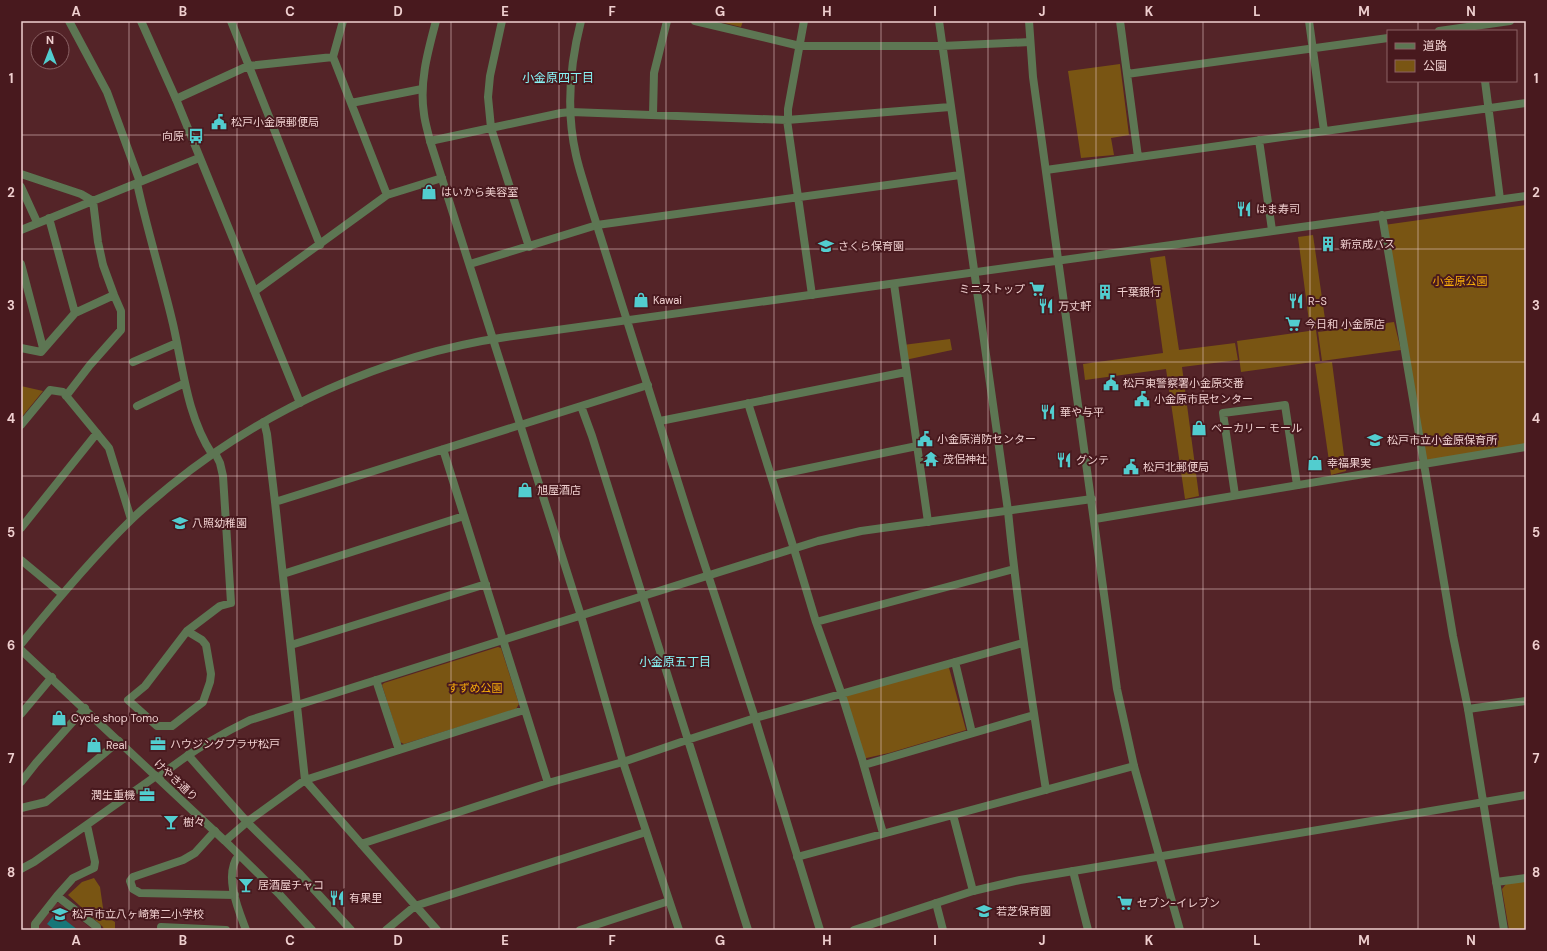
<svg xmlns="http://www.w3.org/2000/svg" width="1547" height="951" viewBox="0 0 1547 951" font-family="'DM Sans','Noto Sans JP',sans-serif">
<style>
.built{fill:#632b30}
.green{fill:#795513}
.water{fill:#177678}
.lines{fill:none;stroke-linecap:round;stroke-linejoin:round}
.minor{stroke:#5d7653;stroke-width:8}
.tertiary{stroke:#5d7653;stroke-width:8}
.grid{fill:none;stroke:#efcfcf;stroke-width:1;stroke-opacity:0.55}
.labels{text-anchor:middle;stroke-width:4;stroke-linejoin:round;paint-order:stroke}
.poi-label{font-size:11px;fill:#efcfcf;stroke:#48191e;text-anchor:start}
.park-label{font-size:11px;fill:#f9ae09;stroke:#48191e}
.street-label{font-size:11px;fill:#efcfcf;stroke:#48191e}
.neighbourhood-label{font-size:12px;fill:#88f4f6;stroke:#48191e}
.neatline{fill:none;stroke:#efcfcf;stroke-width:1.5}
.grid-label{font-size:13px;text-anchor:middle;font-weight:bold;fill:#efcfcf}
</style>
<rect width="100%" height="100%" fill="#542428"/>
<path class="built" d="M55 903H59L93 930H38L37 926Z"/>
<path class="green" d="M716 21H743L741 27Z
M1120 64 1129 135 1111 138 1114 155 1081 158 1068 71Z
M1526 205V447L1424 464 1384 225Z
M1313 235 1326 326 1310 329 1298 237Z
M1165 256 1179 350 1235 343 1238 360 1182 367 1199 496 1185 499 1166 369 1085 380 1083 364 1163 353 1150 258Z
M1394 322 1401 350 1322 361 1318 332Z
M1316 330 1320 361 1241 372 1237 341Z
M950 339 952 350 905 360 903 345Z
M1332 362 1346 471 1331 475 1315 364Z
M21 386 43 391 21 418Z
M498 647 501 648 519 704 516 709 404 744 400 742 382 685 384 683Z
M948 664 966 730 889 753 862 759 842 695Z
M94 878 100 887 104 915 115 922V930H104L103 927 68 895 82 882Z
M1526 881V930H1509L1502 889 1506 884Z"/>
<path class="water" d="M56 913 78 930H55L47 924Z"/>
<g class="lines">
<path class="minor" d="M69 21 107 92 140 182
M231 21 320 245
M502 21 490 76 488 97 491 128 529 247
M695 21 800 46H942L1030 42
M939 21 1008 511C1017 604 1031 697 1046 790
M1120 21 1138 157
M1309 21 1324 131
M1439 31 1510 21
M333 57 343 21
M1127 74 1388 38
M1485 81 1500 199
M176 99 248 66 333 57 387 195
M351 103 422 89
M653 114 654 73 667 21
M787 120 812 295
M788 120V109L804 21
M1259 140 1272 230
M430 141 561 113 571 112 787 120 950 107
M1046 170 1526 103
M21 174 81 194 93 201 98 242 103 265 114 295 121 311V330L90 365 66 396
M137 183C147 230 162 277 173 324 183 368 187 416 212 454
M21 187 37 222
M49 218 75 313
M21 230 199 158
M21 264 43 348
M470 264 597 225 960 175
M894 284 928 522
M255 291 387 195 442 178
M21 348 41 352 75 313 114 295
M133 362 177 343
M748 403 794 549 816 622 842 695 862 759 883 833
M137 406 185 383
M581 406 592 436 748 930
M660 421 906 372
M264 422 267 434 275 502 305 780 437 930
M21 425 50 390 63 392 109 448 131 519
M443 449 548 783
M771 476 917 446
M1235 495 1223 413 1285 405 1297 485
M275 502 648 385
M21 528 97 433
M283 574 464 516
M816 622 1014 569
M187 631 202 640 206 645 211 674 210 682 203 702 172 726H157L128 700 145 686 187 631 220 606 231 603 223 476 220 463 215 453
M291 645 486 584
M955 662 972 733
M376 680 399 750
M1468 709 1526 701
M21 714 52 677
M188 755 247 822 299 873 351 930
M864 765 1034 715
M21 782 36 763 85 708
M21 808 46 802 119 741
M953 815 973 891
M247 822 305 780 524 710
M215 831 195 853 183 860 133 877 130 881 133 889 140 893 235 895
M361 844 548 783 623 762 687 740 755 718 1023 643
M239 855C223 874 238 909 246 930
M797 857 1134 766
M21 869 34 862 156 776
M1073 871 1088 930
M1496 882 1526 878
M57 896 97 927V930
M936 903 943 930
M161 927 226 930
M35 930V924L57 896 73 878 94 868 95 862 87 825
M386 930 415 906 646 832
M580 930 669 901"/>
<path class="tertiary" d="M141 21 176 99 300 403
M436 21C428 51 419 82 424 114 425 123 428 132 430 141L581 616 623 762 679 930
M581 21C570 64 566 111 576 155 579 169 584 183 588 197L689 517 755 718 820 930
M1029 21 1033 77 1117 689 1134 766 1180 930
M1382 215 1453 636 1468 709 1504 930
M1095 519 1526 447
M21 560 62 594
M21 644C56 601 91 559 131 520 143 508 157 497 170 486 265 409 384 355 506 337L1526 196
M21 650 225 841 280 895 312 930
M158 778C186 754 217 736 250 720L503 640 818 541 861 531 1092 499
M225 841 247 822
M854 930 973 891 1020 880 1526 795"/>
</g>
<path class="grid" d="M129 21V930M237 21V930M344 21V930M451 21V930M559 21V930M666 21V930M774 21V930M881 21V930M988 21V930M1096 21V930M1203 21V930M1310 21V930M1418 21V31M1418 81V930M21 135H1526M21 249H1526M21 362H1526M21 476H1526M21 589H1526M21 702H1526M21 816H1526"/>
<defs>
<symbol id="civic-bare" viewBox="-9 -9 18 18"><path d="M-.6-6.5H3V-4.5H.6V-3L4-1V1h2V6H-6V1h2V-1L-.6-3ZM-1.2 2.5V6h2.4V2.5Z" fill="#52cdcf" stroke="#48191e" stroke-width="2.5" paint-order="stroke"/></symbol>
<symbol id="bus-bare" viewBox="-9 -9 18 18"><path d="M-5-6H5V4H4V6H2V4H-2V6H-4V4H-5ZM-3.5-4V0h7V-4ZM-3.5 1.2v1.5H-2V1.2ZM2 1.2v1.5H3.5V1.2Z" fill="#52cdcf" stroke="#48191e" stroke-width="2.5" paint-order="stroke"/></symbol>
<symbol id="shop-bare" viewBox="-9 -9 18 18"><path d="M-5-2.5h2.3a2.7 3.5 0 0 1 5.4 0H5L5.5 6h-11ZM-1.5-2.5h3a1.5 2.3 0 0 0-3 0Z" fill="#52cdcf" stroke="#48191e" stroke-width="2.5" paint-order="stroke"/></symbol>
<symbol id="restaurant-bare" viewBox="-9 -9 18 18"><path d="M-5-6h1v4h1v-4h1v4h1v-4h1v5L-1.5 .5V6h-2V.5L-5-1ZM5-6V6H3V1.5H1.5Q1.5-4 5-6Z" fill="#52cdcf" stroke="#48191e" stroke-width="2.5" paint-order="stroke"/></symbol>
<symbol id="building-bare" viewBox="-9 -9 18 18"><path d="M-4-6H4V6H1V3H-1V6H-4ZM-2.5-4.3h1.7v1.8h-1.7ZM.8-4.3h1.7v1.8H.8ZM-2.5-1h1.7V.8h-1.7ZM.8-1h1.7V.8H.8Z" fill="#52cdcf" stroke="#48191e" stroke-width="2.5" paint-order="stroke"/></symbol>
<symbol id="school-bare" viewBox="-9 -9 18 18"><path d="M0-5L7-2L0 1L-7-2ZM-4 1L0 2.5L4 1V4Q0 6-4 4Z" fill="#52cdcf" stroke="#48191e" stroke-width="2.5" paint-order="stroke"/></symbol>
<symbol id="supermarket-bare" viewBox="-9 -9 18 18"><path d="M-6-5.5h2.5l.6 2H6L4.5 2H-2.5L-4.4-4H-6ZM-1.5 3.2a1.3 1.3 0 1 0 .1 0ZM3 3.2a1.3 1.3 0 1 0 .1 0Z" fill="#52cdcf" stroke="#48191e" stroke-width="2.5" paint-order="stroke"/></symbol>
<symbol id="temple-bare" viewBox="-9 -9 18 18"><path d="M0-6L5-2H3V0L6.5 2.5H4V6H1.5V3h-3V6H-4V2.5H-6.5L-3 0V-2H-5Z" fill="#52cdcf" stroke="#48191e" stroke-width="2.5" paint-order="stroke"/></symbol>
<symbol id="office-bare" viewBox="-9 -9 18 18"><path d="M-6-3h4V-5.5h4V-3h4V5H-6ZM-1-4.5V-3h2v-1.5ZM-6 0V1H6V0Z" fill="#52cdcf" stroke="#48191e" stroke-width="2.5" paint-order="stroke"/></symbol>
<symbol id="bar-bare" viewBox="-9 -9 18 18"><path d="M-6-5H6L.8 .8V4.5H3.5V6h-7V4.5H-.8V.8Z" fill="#52cdcf" stroke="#48191e" stroke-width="2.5" paint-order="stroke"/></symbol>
</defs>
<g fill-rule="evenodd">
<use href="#civic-bare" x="208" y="111" width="22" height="22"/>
<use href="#bus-bare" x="185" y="125" width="22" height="22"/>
<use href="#shop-bare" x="418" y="181" width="22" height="22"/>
<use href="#restaurant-bare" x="1233" y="198" width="22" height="22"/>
<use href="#building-bare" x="1317" y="233" width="22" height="22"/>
<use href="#school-bare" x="815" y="235" width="22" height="22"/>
<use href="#supermarket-bare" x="1026" y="278" width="22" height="22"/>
<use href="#building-bare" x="1094" y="281" width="22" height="22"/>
<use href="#shop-bare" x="630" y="289" width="22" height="22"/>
<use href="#restaurant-bare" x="1285" y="290" width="22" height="22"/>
<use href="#restaurant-bare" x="1035" y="295" width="22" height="22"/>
<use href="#supermarket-bare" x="1282" y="313" width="22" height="22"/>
<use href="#civic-bare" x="1100" y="372" width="22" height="22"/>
<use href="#civic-bare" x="1131" y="388" width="22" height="22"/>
<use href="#restaurant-bare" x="1037" y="401" width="22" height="22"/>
<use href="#shop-bare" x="1188" y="417" width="22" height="22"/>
<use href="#civic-bare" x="914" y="428" width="22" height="22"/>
<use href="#school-bare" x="1364" y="429" width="22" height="22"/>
<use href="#temple-bare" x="920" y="448" width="22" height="22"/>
<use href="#restaurant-bare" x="1053" y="449" width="22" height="22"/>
<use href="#shop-bare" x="1304" y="452" width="22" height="22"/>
<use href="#civic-bare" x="1120" y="456" width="22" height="22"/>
<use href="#shop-bare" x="514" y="479" width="22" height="22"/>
<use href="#school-bare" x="169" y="512" width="22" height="22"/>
<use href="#shop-bare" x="48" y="707" width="22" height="22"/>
<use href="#office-bare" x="147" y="733" width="22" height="22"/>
<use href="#shop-bare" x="83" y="734" width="22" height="22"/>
<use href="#office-bare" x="136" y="784" width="22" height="22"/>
<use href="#bar-bare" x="160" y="811" width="22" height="22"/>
<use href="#bar-bare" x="235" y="874" width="22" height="22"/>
<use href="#restaurant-bare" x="326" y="887" width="22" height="22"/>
<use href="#supermarket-bare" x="1114" y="892" width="22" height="22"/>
<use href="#school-bare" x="973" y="900" width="22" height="22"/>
<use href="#school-bare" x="49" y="903" width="22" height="22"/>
</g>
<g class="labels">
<g class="poi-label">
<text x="231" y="126">松戸小金原郵便局</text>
<text x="184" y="140" text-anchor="end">向原</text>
<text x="441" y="196">はいから美容室</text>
<text x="1256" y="213">はま寿司</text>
<text x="1340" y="248">新京成バス</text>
<text x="838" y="250">さくら保育園</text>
<text x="1025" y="293" text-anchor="end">ミニストップ</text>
<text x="1117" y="296">千葉銀行</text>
<text x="653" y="304">Kawai</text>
<text x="1308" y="305">R-S</text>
<text x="1058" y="310">万丈軒</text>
<text x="1305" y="328">今日和 小金原店</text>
<text x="1123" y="387">松戸東警察署小金原交番</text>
<text x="1154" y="403">小金原市民センター</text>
<text x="1060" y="416">華や与平</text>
<text x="1211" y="432">ベーカリー モール</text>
<text x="937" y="443">小金原消防センター</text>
<text x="1387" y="444">松戸市立小金原保育所</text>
<text x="943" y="463">茂侶神社</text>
<text x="1076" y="464">グンテ</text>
<text x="1327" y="467">幸福果実</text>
<text x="1143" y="471">松戸北郵便局</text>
<text x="537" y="494">旭屋酒店</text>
<text x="192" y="527">八照幼稚園</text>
<text x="71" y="722">Cycle shop Tomo</text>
<text x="170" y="748">ハウジングプラザ松戸</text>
<text x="106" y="749">Real</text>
<text x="135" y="799" text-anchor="end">潤生重機</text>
<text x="183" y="826">樹々</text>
<text x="258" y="889">居酒屋チャコ</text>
<text x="349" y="902">有果里</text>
<text x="1137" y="907">セブン-イレブン</text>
<text x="996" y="915">若芝保育園</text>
<text x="72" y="918">松戸市立八ヶ崎第二小学校</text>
</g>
<g class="park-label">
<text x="1460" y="285">小金原公園</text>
<text x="475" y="692">すずめ公園</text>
</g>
<g class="street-label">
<text transform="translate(176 780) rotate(43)" y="4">けやき通り</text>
</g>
<g class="neighbourhood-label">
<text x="558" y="82">小金原四丁目</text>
<text x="675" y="666">小金原五丁目</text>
</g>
</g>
<rect width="1547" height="951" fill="none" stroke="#48191e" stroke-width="44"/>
<rect x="1387" y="30" width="130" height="52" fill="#48191e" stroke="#8b6265"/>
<rect x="1395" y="43" width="20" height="6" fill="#5d7653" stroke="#8b6265"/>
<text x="1423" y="50" font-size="12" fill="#efcfcf">道路</text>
<rect x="1395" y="60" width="20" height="12" fill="#795513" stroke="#8b6265"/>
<text x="1423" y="70" font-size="12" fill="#efcfcf">公園</text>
<g transform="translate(50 50)"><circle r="19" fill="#48191e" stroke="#8b6265"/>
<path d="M0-3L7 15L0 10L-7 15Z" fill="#52cdcf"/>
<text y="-6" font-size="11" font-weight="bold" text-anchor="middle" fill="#efcfcf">N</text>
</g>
<rect x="22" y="22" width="1503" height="907" class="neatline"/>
<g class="grid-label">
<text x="76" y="16">A</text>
<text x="183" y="16">B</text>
<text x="290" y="16">C</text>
<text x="398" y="16">D</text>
<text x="505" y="16">E</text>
<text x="612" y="16">F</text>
<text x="720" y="16">G</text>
<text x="827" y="16">H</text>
<text x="935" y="16">I</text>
<text x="1042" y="16">J</text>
<text x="1149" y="16">K</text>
<text x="1257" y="16">L</text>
<text x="1364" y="16">M</text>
<text x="1471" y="16">N</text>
<text x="11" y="83">1</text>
<text x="1536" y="83">1</text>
<text x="11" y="197">2</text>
<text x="1536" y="197">2</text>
<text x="11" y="310">3</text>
<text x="1536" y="310">3</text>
<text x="11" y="423">4</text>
<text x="1536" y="423">4</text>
<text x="11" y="537">5</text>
<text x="1536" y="537">5</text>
<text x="11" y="650">6</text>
<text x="1536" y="650">6</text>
<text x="11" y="763">7</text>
<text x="1536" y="763">7</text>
<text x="11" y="877">8</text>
<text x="1536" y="877">8</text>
<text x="76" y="945">A</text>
<text x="183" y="945">B</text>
<text x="290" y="945">C</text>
<text x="398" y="945">D</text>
<text x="505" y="945">E</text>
<text x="612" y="945">F</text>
<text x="720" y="945">G</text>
<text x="827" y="945">H</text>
<text x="935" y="945">I</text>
<text x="1042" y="945">J</text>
<text x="1149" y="945">K</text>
<text x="1257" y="945">L</text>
<text x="1364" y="945">M</text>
<text x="1471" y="945">N</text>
</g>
</svg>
